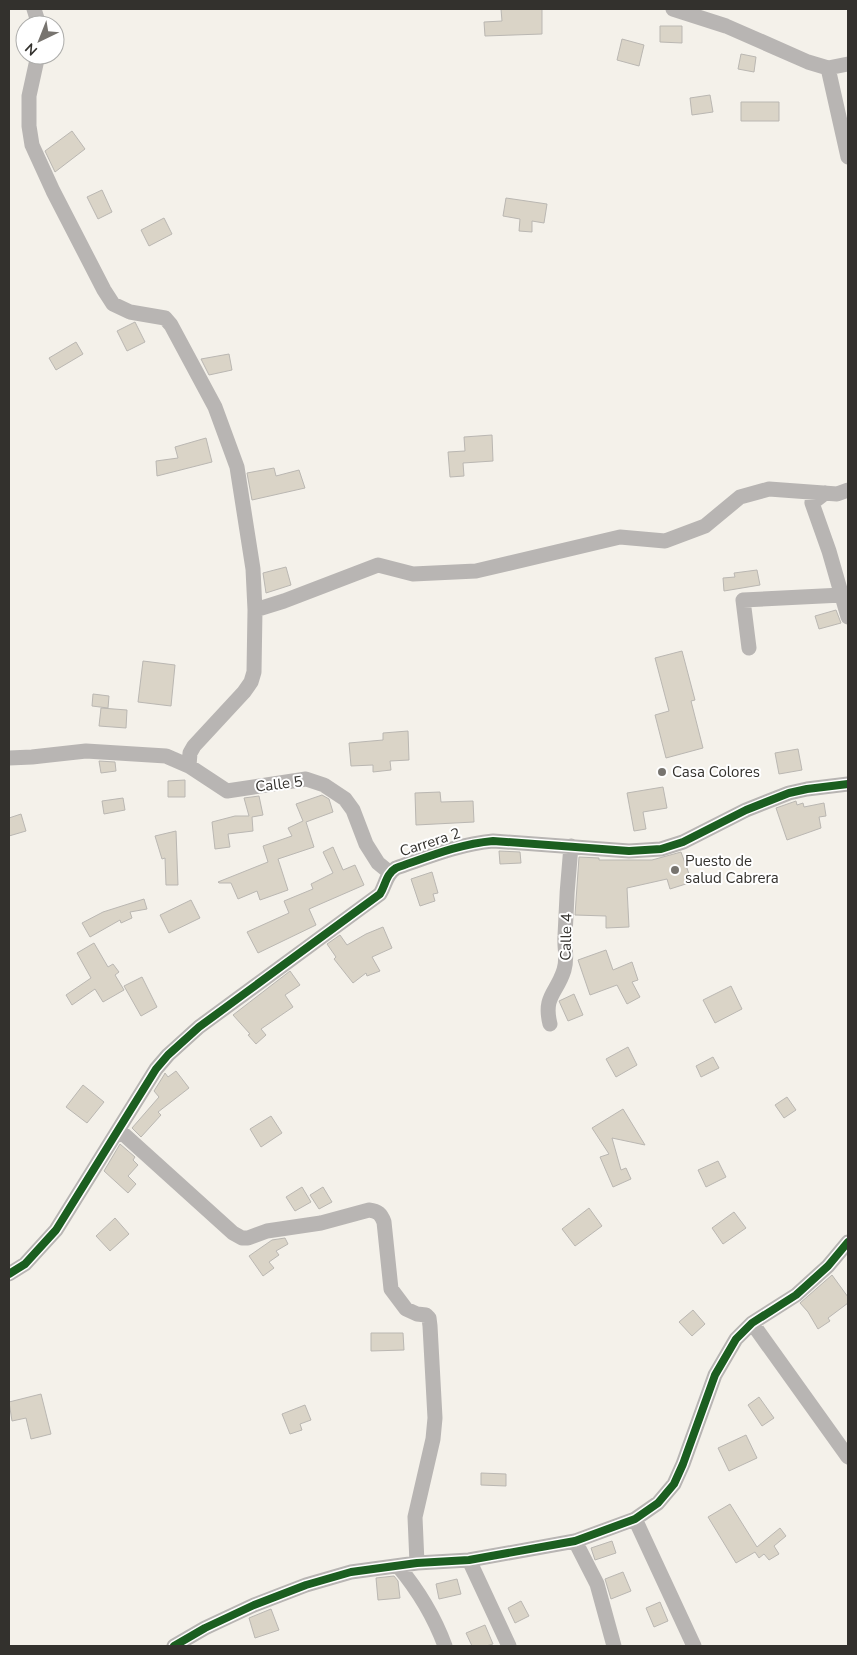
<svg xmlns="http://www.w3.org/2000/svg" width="857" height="1655" viewBox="0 0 857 1655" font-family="'Nunito Sans',sans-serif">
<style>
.building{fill:#dad4c7;stroke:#bab7b2}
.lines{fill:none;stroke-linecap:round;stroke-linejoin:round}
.minor{stroke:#b8b5b3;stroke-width:15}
.cycleway-casing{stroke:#fff;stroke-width:11}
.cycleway{stroke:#1b5e20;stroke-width:8}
.poi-dot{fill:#77746f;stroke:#fff;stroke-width:2}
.labels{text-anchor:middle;stroke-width:4;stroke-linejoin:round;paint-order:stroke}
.poi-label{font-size:15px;fill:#33312d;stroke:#fff;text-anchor:start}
.street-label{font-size:15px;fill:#33312d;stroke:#fff}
</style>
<rect width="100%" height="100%" fill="#f4f1ea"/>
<path class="building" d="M501 9H542V34L485 36 484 22 502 21Z
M660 26H682V43L660 42Z
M622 39 644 45 639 66 617 60Z
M741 54 756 57 754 72 738 69Z
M710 95 713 112 692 115 690 98Z
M741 102H779V121H741Z
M72 131 85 149 55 172 45 151Z
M102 190 112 212 98 219 87 197Z
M506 198 547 204 544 223 532 221V232L519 231 520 219 503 216Z
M164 218 172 234 149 246 141 230Z
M135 322 145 342 127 351 117 331Z
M76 342 83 354 56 370 49 358Z
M229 354 232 370 209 375 201 359Z
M492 435 493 461 463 463 464 476 450 477 448 452 465 451 464 437Z
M206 438 212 462 157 476 156 461 178 458 175 447Z
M274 468 276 476 299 470 305 488 252 500 247 473Z
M286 567 291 585 266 593 263 573Z
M757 570 760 585 724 591 723 578 735 577 734 573Z
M836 610 841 623 819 629 815 616Z
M682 651 695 700 691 701 703 748 666 758 655 715 669 711 655 658Z
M143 661 175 665 171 706 138 702Z
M93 694 109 696 108 708 92 706Z
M101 708 127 710 126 728 99 726Z
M408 731 409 760 390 761 391 770 373 772V765L351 766 349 743 383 740V733Z
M798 749 802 770 779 774 775 753Z
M99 761 115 762 116 771 101 773Z
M185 780V797H168V781Z
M663 787 667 808 643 812 646 829 634 831 627 793Z
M440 792 441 802 473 801 474 822 416 825 415 793Z
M322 795 329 799 333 812 306 822 314 847 278 859 288 890 260 900 257 891 238 899 231 883H219L218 882 268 862 263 846 292 836 288 828 303 821 296 804Z
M259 796 263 815 252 817 253 831 228 834 230 847 215 849 212 822 235 816H249L244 798Z
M123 798 125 810 104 814 102 801Z
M796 801 797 805 803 803 804 807 824 803 826 816 819 817 821 828 787 840 776 808Z
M21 814 26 831 9 836V818Z
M176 831 178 885H166L165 858 162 859 155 836Z
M333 847 343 870 355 865 364 885 309 909 316 925 258 953 247 932 289 913 284 901 313 889 311 884 333 873 323 852Z
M499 851 520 852 521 863 500 864Z
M681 852 692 882 670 889 667 879 627 888 629 927 606 928V916L575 915 579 857 599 858V860H652Z
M432 872 438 893 433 894 435 901 420 906 411 879Z
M144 899 147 909 130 912 132 918 121 923 120 920 90 937 82 923 103 912Z
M191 900 200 918 169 933 160 915Z
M383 927 392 948 372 957 380 971 367 976 366 973 353 983 334 959 336 957 327 944 340 935 347 945 366 934Z
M94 943 108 967 113 964 119 972 115 975 124 990 103 1002 95 989 72 1005 66 995 91 978 77 953Z
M606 950 613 970 632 962 638 980 632 982 640 997 627 1004 617 985 590 995 578 960Z
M290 971 300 985 285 995 293 1007 261 1029 266 1035 256 1044 248 1035 250 1034 233 1015Z
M142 977 157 1007 141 1016 124 986Z
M731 986 742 1009 715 1023 703 1000Z
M574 994 583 1015 568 1021 559 1001Z
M628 1047 637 1065 616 1077 606 1059Z
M713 1057 719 1068 701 1077 696 1066Z
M176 1071 189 1088 158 1112 161 1115 141 1137 132 1128 159 1097 154 1091 164 1075 165 1073 168 1077Z
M83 1085 104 1102 87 1123 66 1107Z
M787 1097 796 1110 784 1118 775 1105Z
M623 1109 645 1145 612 1138 621 1170 626 1168 631 1179 613 1187 600 1157 609 1154 592 1128Z
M271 1116 282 1133 261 1147 250 1129Z
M120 1144 135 1157 133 1160 138 1165 128 1176 136 1184 128 1193 104 1171Z
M718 1161 726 1177 706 1187 698 1170Z
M302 1187 311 1202 295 1211 286 1197Z
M323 1187 332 1202 319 1209 310 1195Z
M589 1208 602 1226 575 1246 562 1229Z
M734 1212 746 1228 723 1244 712 1228Z
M115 1218 129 1234 110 1251 96 1236Z
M285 1238 288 1244 276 1251 279 1255 269 1262 274 1268 263 1276 249 1256 272 1240Z
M832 1275 848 1297V1303L828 1318 830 1321 818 1329 808 1312 800 1303Z
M693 1310 705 1324 692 1336 679 1322Z
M371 1333H403L404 1350 371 1351Z
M41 1394 51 1434 31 1439 26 1418 12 1421 9 1402Z
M759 1397 774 1418 762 1426 748 1405Z
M305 1405 311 1420 300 1424 302 1430 290 1434 282 1414Z
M746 1435 757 1458 729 1471 718 1448Z
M481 1473 506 1474V1486L481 1485Z
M730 1504 757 1547 780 1528 786 1536 774 1546 779 1554 769 1560 764 1554 759 1558 755 1552 736 1563 708 1517Z
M612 1541 616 1553 595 1560 591 1548Z
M623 1572 631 1591 611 1599 605 1579Z
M394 1576 398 1581 400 1598 378 1600 376 1578Z
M457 1579 461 1594 439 1599 436 1584Z
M521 1601 529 1616 515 1623 508 1608Z
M660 1602 668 1621 654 1627 646 1608Z
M271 1609 279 1630 255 1638 249 1618Z
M485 1625 493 1644 486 1646H472L466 1633Z"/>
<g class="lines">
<path class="minor" d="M34 9 39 25
M673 9 726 26 808 62 828 68 848 64
M38 55 29 96V126L32 145 53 191 104 290 113 304 130 312 165 318 171 325 215 407 237 467 253 569 255 610 254 672 251 682 244 692 194 746 190 753 189 766
M828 68 848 157
M825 493 812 503 829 551 848 617
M255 610 284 601 378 565 413 574 476 571 620 537 665 541 705 526 740 497 769 489 837 494 848 490
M749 648 743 600 842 595
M9 758 32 757 86 751 166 756 189 766 227 791 306 779 324 785 345 799 353 810 366 844 378 863 389 872
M550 1024C543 996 557 993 564 970 568 957 564 949 565 936 566 906 568 876 571 846
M119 1130 233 1233 242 1238H248L267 1231 321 1223 369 1210C378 1211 381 1214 384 1222L391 1289 406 1309 417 1314 426 1315 429 1318 430 1326 435 1418 433 1439 415 1517 417 1563
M9 1274 25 1264 56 1230 156 1069 168 1055 199 1027 380 894C386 884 386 874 396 868 428 857 459 844 493 841L629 851 661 849 683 842 746 810 789 793 807 789 848 784
M752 1323 848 1457
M635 1519 694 1646
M575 1541 597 1584 614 1646
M469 1560 509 1646
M398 1566C418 1590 434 1616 445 1646
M174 1646 205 1628 254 1605 306 1585 351 1572 417 1563 469 1560 575 1541 635 1519 658 1503 674 1484 683 1464 715 1375 736 1339 752 1323 796 1295 828 1266 848 1242"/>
<defs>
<path id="cycleway" d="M9 1274 25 1264 56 1230 156 1069 168 1055 199 1027 380 894C386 884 386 874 396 868 428 857 459 844 493 841L629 851 661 849 683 842 746 810 789 793 807 789 848 784
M174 1646 205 1628 254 1605 306 1585 351 1572 417 1563 469 1560 575 1541 635 1519 658 1503 674 1484 683 1464 715 1375 736 1339 752 1323 796 1295 828 1266 848 1242"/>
</defs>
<use href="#cycleway" class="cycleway-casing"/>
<use href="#cycleway" class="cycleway"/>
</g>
<g class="poi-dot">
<circle cx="662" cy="772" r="5"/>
<circle cx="675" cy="870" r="5"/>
</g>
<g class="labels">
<g class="poi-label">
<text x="672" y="777">Casa Colores</text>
<text x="685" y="866">Puesto de<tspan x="685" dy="17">salud Cabrera</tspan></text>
</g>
<g class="street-label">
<text transform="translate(279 784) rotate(-7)" y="5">Calle 5</text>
<text transform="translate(430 842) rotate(-18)" y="5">Carrera 2</text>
<text transform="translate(566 937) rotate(-89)" y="5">Calle 4</text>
</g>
</g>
<rect width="857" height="1655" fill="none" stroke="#33312d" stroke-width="20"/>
<g transform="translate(40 40) rotate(223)"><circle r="24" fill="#ffffff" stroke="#adadab"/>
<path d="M0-4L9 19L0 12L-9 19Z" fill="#77746f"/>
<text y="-8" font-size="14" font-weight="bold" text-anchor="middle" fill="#33312d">N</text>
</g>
</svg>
